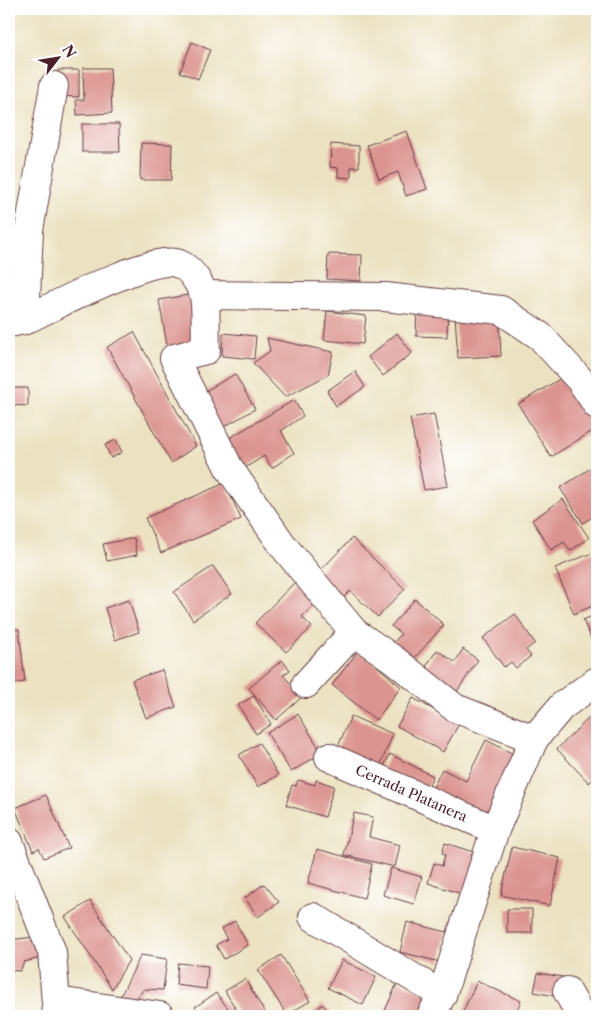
<svg xmlns="http://www.w3.org/2000/svg" width="606" height="1025" viewBox="0 0 606 1025" font-family="'Libre Caslon Text',serif">
<style>
.building{fill:#dc9490}
.lines{fill:none;stroke-linecap:round;stroke-linejoin:round}
.minor-casing{stroke:#623c42;stroke-width:30}
.minor{stroke:#fff;stroke-width:28}
.labels{text-anchor:middle;stroke-width:4;stroke-linejoin:round;paint-order:stroke}
.street-label{font-size:14px;fill:#4a1f2b;stroke:#fff}
</style>
<rect width="100%" height="100%" fill="#fff"/>
<filter id="ink" filterUnits="userSpaceOnUse"><feTurbulence type="fractalNoise" baseFrequency=".02" numOctaves="2"/><feDisplacementMap in="SourceGraphic" scale="10" xChannelSelector="R" yChannelSelector="G"/><feConvolveMatrix kernelMatrix="1 2 1 2 8 2 1 2 1" color-interpolation-filters="sRGB"/></filter>
<filter id="wash" filterUnits="userSpaceOnUse"><feTurbulence type="fractalNoise" baseFrequency=".0096" numOctaves="4" result="noise"/><feDisplacementMap in="SourceGraphic" scale="20" xChannelSelector="R" yChannelSelector="G"/><feGaussianBlur stdDeviation="1.12" result="paint"/><feColorMatrix in="noise" values="0 0 0 0 0 0 0 0 0 0 0 0 0 0 0 0 0 1.4 0 .05"/><feComposite in="paint" operator="in"/></filter>
<g filter="url(#wash)">
<rect width="100%" height="100%" fill="#ece2c1"/>
<g id="blocks">
<path class="building" d="M192 42 210 50 198 79 180 72Z
M83 68H110L112 113 77 115 76 100H84Z
M58 70H79V97L57 96Z
M82 124H119L120 152H82Z
M407 131 427 189 406 196 398 172 379 179 367 145Z
M141 143 172 144 171 180H140Z
M331 144 359 146V167H351V178L338 177V168L330 167Z
M328 254 362 255 361 281 327 279Z
M193 294 202 346 168 351 159 300Z
M417 308 448 310 447 337 416 336Z
M327 311 366 316 363 344 324 340Z
M499 314 501 356 458 358 455 316Z
M134 332 196 446 171 463 107 347Z
M223 333 256 336 254 359 222 356Z
M397 333 412 353 383 376 368 357Z
M267 338 333 352 328 375 285 397 253 363 270 351Z
M355 371 365 387 336 406 327 391Z
M235 374 255 409 222 428 202 393Z
M568 374 597 422V428L551 457 518 404Z
M9 388H28V406L9 405Z
M294 400 303 416 281 431 294 453 272 468 264 456 245 468 226 440Z
M434 414 448 486 424 490 410 418Z
M116 440 122 452 111 458 105 445Z
M597 464V514L583 523 560 488Z
M225 483 241 519 161 553 145 518Z
M563 499 589 538 570 551 564 542 551 550 532 520Z
M134 538 137 555 107 561 103 544Z
M352 538 405 589 378 617 350 591 342 599 317 574Z
M597 551V604L574 614 555 568Z
M213 566 232 594 193 620 174 592Z
M296 581 316 602 302 617 312 627 286 652 255 623Z
M415 599 444 625 409 664 390 647 401 634 391 626Z
M129 600 139 632 115 640 105 608Z
M515 614 535 643 526 650 531 656 516 668 511 662 504 667 483 638Z
M597 614V651L583 620Z
M19 629 25 682 9 684V630Z
M463 649 478 660 454 696 421 674 437 650 455 662Z
M359 650 401 687 376 720 332 685Z
M282 660 290 670 283 675 302 697 276 720 249 688Z
M162 670 176 707 146 718 132 680Z
M254 696 271 724 256 734 238 705Z
M413 698 459 724 443 752 397 726Z
M597 710V776L589 783 557 749Z
M298 714 322 753 291 772 267 733Z
M351 716 393 734 379 768 337 749Z
M486 740 521 758 490 820 432 790 442 769 466 781Z
M259 743 278 775 258 787 239 755Z
M390 754 433 776 423 797 380 774Z
M298 780 315 785 316 780 334 786 325 817 286 805 292 785 296 786Z
M46 795 69 848 44 858 39 848 33 851 15 808Z
M354 813 373 817 369 837 400 845 395 867 344 855Z
M445 843 483 855 471 897 428 883 434 863 442 866 445 855 442 853Z
M512 847 560 858 550 906 501 895Z
M317 849 372 864 364 898 308 883Z
M391 868 422 877 414 904 383 895Z
M264 884 279 902 258 917 245 898Z
M90 901 129 960 112 989 65 917Z
M507 909H532V933H507Z
M235 921 248 945 224 959 216 945 227 939 221 929Z
M407 922 447 932 440 962 400 952Z
M34 937 40 958 24 962 20 971 9 970V940Z
M141 955 167 959 163 990 144 989 132 1004 121 995Z
M281 955 310 1001 287 1015 258 970Z
M342 960 376 977 363 1005 328 988Z
M178 963 208 966 206 989 176 985Z
M538 973 563 977 559 997 534 992Z
M245 979 267 1016H240L225 991Z
M398 981 432 997 424 1016H391L384 1013Z
M477 981 521 1001 514 1016H461Z
M216 993 234 1016H202L195 1007Z
M322 1004 335 1016H311Z"/>
</g>
</g>
<g filter="url(#ink)">
<use href="#blocks" fill-opacity="0" stroke="#623c42" stroke-width="1"/>
<g class="lines">
<defs>
<g id="minor">
<path d="M204 295 385 297 501 310 540 336 581 381 597 405"/>
<path d="M25 320 29 230 54 86"/>
<path d="M9 323 25 320C53 307 154 253 179 264 190 268 199 282 203 293 207 303 205 337 206 350L174 358 229 468 284 547 354 632 393 659 455 708 534 739"/>
<path d="M306 684 354 632"/>
<path id="s1" d="M329 757 495 830"/>
<path d="M9 842 52 952 57 1016"/>
<path d="M313 917 442 995"/>
<path d="M567 991 581 1016"/>
<path d="M57 1001 160 1016"/>
<path d="M431 1016 442 995 495 830 534 739 562 706 597 681"/>
</g>
</defs>
<use href="#minor" class="minor-casing"/>
<use href="#minor" class="minor"/>
</g>
</g>
<g class="labels">
<g class="street-label">
<text dy="5" stroke="none"><textPath href="#s1" startOffset="90">Cerrada Platanera</textPath></text>
</g>
</g>
<rect width="606" height="1025" fill="none" stroke="#fff" stroke-width="30"/>
<g transform="translate(58 58) rotate(59)" stroke="#ffffff" stroke-width="4" paint-order="stroke">
<path d="M0-4L9 19L0 12L-9 19Z" fill="#4a1f2b"/>
<text y="-8" font-size="14" font-weight="bold" text-anchor="middle" fill="#4a1f2b">N</text>
</g>
</svg>
